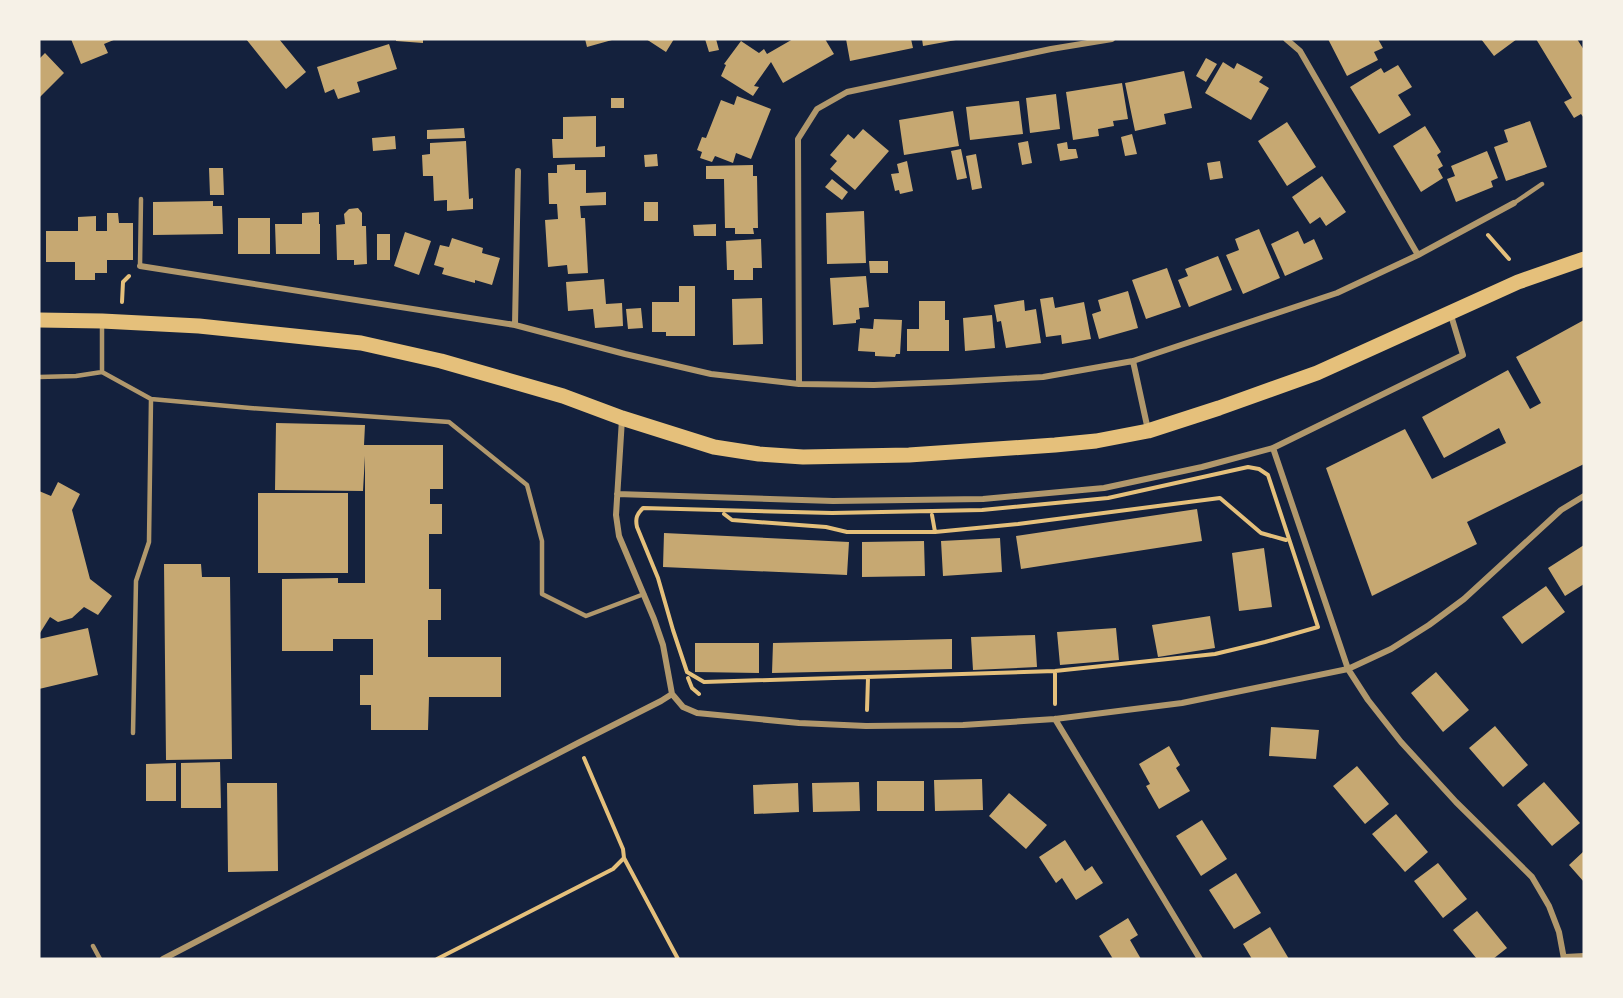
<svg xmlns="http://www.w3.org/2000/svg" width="1623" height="998" viewBox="0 0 1623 998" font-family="'PT Sans Narrow',sans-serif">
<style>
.building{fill:#c6a872}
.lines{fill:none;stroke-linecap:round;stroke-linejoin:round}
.path{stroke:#e5c07b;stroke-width:4}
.service{stroke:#b1986c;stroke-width:4.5}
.minor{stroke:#b1986c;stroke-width:6}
.primary{stroke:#e5c07b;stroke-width:15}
</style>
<rect width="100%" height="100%" fill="#14213d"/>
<path class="building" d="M71 39H116L104 44 108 53 81 64Z
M246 39H279L306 72 286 89Z
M396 39H423V43L396 41Z
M585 39H612V40L587 47Z
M646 39H674L666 52Z
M705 39H716L719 50 709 52Z
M793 39H825L834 54 783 83 771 62 754 86 759 87 753 96 721 76 726 65 724 64 741 41 759 53 764 49 767 54Z
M846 39H911L913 48 850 61Z
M922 39H956V40L923 46Z
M1328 39H1378L1383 48 1374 52 1378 60 1347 76Z
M1481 39H1517L1494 56Z
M1536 39H1577L1584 50V118L1581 114 1574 118 1564 102 1572 98Z
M389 44 397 69 357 82 360 92 338 99 334 89 325 93 317 67Z
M45 53 64 73 39 98V59Z
M1206 58 1217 64 1206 82 1196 76Z
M1223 62 1234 69 1237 63 1263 77 1259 82 1269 88 1251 120 1205 93Z
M1398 65 1412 87 1398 95 1411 115 1379 134 1350 87 1381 68 1384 73Z
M1184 71 1192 108 1164 114 1166 124 1135 131 1125 83Z
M1122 83 1128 119 1113 121 1114 126 1098 129 1099 136 1073 140 1066 92Z
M1056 94 1060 129 1030 133 1026 98Z
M737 96 771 109 751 159 736 153 733 163 715 156 712 162 700 158 702 152 697 150 702 137 706 138 721 100 734 105Z
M611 98H624V108H611Z
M1019 101 1023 134 970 140 966 107Z
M953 111 959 146 904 155 899 120Z
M596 116V147L605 146V157L553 158 552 139H563V117Z
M1530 121 1547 167 1506 181 1494 147 1508 142 1504 130Z
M1287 122 1316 167 1287 186 1258 141Z
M1425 126 1441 152 1437 155 1443 166 1438 169 1443 178 1421 192 1393 146Z
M464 128 465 138 427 139V130Z
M863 129 889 151 855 190 830 169 837 161 830 155 848 134 854 139Z
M1132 134 1137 154 1125 156 1121 137Z
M395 136 396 149 373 151 372 138Z
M466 141 469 199 473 198V209L447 211V200L434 201 433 176H423L422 155 430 154V143Z
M1028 141 1032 163 1022 165 1018 143Z
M1067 142 1068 149H1076L1078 158 1060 161 1057 144Z
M961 149 967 178 957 180 951 151Z
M1487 151 1498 178 1491 181 1493 187 1456 202 1447 179 1455 176 1451 166Z
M657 154 658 166 645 167 644 155Z
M976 154 982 188 972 190 966 156Z
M907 161 913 191 900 194 899 190 895 191 891 174 899 173 897 164Z
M1220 161 1223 178 1210 180 1207 163Z
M575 164V170H586V193L606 192V205L580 206 581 218H585L588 273 568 274 567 265 548 267 545 220 558 219 557 204H549L548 173H557V165Z
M753 165V176H757L758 228H753L754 234H735V228H725L724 179H706V166Z
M209 168H223L224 195H210Z
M1322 176 1346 212 1326 226 1320 217 1310 224 1292 197Z
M832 179 848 192 842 200 825 187Z
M213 201V206H222L223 234 153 235V202Z
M644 202H658V221H644Z
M358 208 362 213V226H366L367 264 354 265V260H337L336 225 345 224 344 214 349 209Z
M864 211 866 263 827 264 826 213Z
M319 212V224H320V254H276L275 224H302V213Z
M107 213H118L119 223H133V260H107V273H95V280H75V262H46V231H78V217L96 216V231H107Z
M238 218H270V254H238Z
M716 224V236H694L693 225Z
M1259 229 1280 278 1243 294 1226 255 1239 250 1235 239Z
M1298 231 1304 244 1314 239 1323 259 1285 276 1271 244Z
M405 232 431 241 419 275 394 266Z
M377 234H390V260H377Z
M452 238 483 248 482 253 500 258 492 285 475 280V283L442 274 444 268 434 265 440 245 449 247Z
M761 239 762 268H753V280H734V270H727L726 241Z
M1218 256 1232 290 1189 307 1178 280 1188 276 1185 269Z
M869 261H888V273H870Z
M1167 268 1181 307 1146 319 1132 280Z
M866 276 869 307 859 308 860 319 856 320V323L833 325 830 278Z
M604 279 606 304 622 303 623 326 595 328 593 309 568 311 566 282Z
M679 286H695V336H666V332H652V302H679Z
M1128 291 1138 328 1099 339 1092 314 1101 311 1098 300Z
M1053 297 1055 308 1084 302 1091 339 1062 344 1061 335 1046 337 1040 299Z
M762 298 763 344 733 345 732 299Z
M1024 300 1025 311 1036 309 1041 343 1006 348 1001 321 997 322 994 305Z
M919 301H945V320H949V351H907V329H919Z
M641 308 643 328 628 329 626 309Z
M992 315 995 348 965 351 963 318Z
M874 319 902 320 900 354H896L895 357 875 356V352L858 351 860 328 873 329Z
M1584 320V464L1467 522 1477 544 1372 596 1326 468 1405 429 1432 479 1506 443 1499 428 1444 458 1422 417 1508 370 1530 409 1541 403 1516 357Z
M276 423 365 425 364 445H443V489H430V504H442V534H429V589H441V620H428V657H501V697H429L428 730H371V705H360V675H373V639H333V651H282V579L338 578V583H365V456L363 491 275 490Z
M58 482 80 494 72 510 90 579 112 596 98 615 84 607 72 618 58 622 50 617 40 633 39 632V491L51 496Z
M258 493H348V573H258Z
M1197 509 1202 541 1021 569 1016 536Z
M664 533 849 542 847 575 663 567Z
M1000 538 1002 572 943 576 941 541Z
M924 541 925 576 862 577V542Z
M1584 545V584L1565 596 1548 568Z
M1264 548 1272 607 1239 611 1232 553Z
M164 564H201L202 577H230L232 759 166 760Z
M1546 586 1565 612 1522 644 1502 617Z
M1210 616 1215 648 1158 657 1152 625Z
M88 628 98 675 39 689V639Z
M1116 628 1119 660 1060 665 1057 632Z
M1035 635 1037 667 973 670 971 637Z
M952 639V669L772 673 773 643Z
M695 643H759V673L695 672Z
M1436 672 1469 710 1443 732 1411 693Z
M1495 726 1528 765 1503 787 1469 748Z
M1271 727 1319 730 1316 759 1269 756Z
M1169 746 1180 765 1176 768 1190 791 1159 809 1146 786 1150 784 1139 764Z
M220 762 221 808H181V763Z
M176 763V801H146V764Z
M1357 766 1389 804 1365 824 1333 786Z
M982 779 983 810 935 811 934 780Z
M877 781H924V811H877Z
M859 782 860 811 813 812 812 783Z
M1544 782 1580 823 1552 846 1517 805Z
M227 783H277L278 871 228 872Z
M798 783 799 812 754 814 753 785Z
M1009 793 1047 825 1026 849 989 816Z
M1396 814 1428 852 1405 872 1372 834Z
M1202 820 1227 859 1201 876 1176 836Z
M1065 840 1085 871 1092 866 1103 883 1076 900 1062 878 1056 883 1039 857Z
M1584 851V882L1569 865Z
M1438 863 1467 899 1443 918 1414 881Z
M1236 873 1261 913 1234 929 1209 890Z
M1477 911 1507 948 1493 959H1477L1453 930Z
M1128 918 1138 935 1130 940 1141 959H1113L1099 936Z
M1270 927 1289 959H1252L1243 944Z"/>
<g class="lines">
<path class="path" d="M1488 235 1509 259
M122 302 123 282 129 276
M1248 467 1259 469 1268 475 1318 627 1265 642 1215 654 1055 671 704 682 687 672 673 630 658 578 637 527C635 518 637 514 643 508L832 513 982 510 1108 498Z
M724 514 732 520 826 527 847 532H935L1018 524 1220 498 1261 533 1286 540
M932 515 935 532
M1055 671V704
M688 678 692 688 699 694
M867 710 868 678
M584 758 623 849 624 858 678 959
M437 959 613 869 624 858"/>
<path class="service" d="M1514 203 1542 184
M140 266 141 199
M102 372 151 399 250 408 449 422 527 485 542 541V594L586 616 644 594
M39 377 76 376 102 372V323
M133 733 136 581 149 542 151 399
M93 946 100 959"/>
<path class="minor" d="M1286 39 1300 51 1418 255
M140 266 515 325 625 354 711 374 799 384 874 385 949 382 1043 377 1133 361 1337 293 1418 255 1514 203
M515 325 518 171
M1133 361 1148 430
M799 384 798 139 817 109 847 92 1051 49 1112 39
M622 419 616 515 619 536 654 619 663 645 672 694 683 707 697 713 799 723 866 726 963 725 1055 719 1182 703 1348 669 1391 649 1429 625 1464 599 1561 510 1584 496
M1273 448 1348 669 1368 700 1401 742 1456 802 1532 877 1549 906 1559 932 1564 959
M617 494 833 501 983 499 1104 488 1202 467 1273 448 1463 355 1450 312
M1055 719 1200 959
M1565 957 1584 956
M163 959 578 743 661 701 672 694"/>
<path class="primary" d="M39 320 102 321 199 326 361 343 441 361 563 396 622 418 714 447 759 454 803 457 909 455 1055 445 1096 441 1148 431 1219 408 1317 373 1518 282 1584 259"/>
</g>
<rect width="1623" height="998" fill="none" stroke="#f6f1e7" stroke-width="81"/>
</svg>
